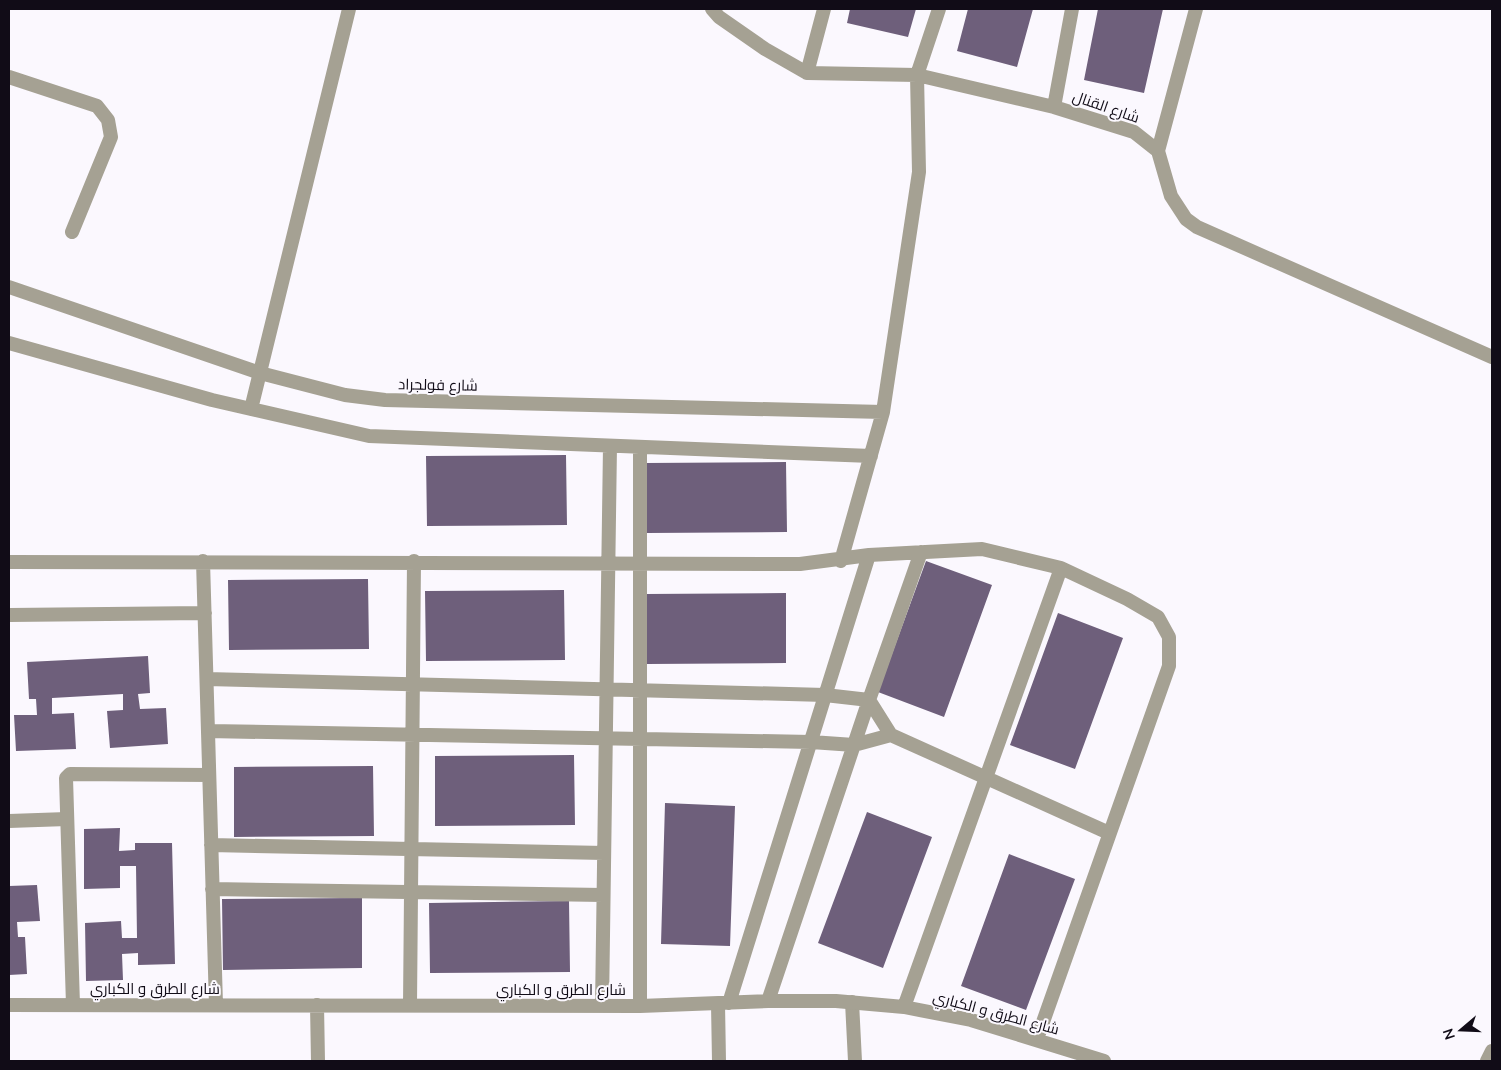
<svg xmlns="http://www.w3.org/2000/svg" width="1501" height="1070" viewBox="0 0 1501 1070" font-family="Mulish,Cairo,sans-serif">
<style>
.building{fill:#6e5f7b}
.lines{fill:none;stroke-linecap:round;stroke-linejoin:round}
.service{stroke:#a5a193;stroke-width:14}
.minor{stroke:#a5a193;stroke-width:14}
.labels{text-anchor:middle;stroke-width:4;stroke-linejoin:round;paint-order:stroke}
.street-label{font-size:15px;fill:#110c17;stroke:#fbf8fe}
</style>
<rect width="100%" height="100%" fill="#fbf8fe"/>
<path class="building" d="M850 9H916L908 37 847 23Z
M968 9H1033L1017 67 957 51Z
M1098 9H1163L1144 93 1084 80Z
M566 455 567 525 427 526 426 456Z
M786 462 787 532 647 533 646 463Z
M926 561 992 585 944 717 878 692Z
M368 579 369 649 229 650 228 580Z
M564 590 565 660 426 661 425 591Z
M786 593V663L647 664 646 594Z
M1058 613 1123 638 1075 769 1010 745Z
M148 656 150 693 138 694 140 709 166 708 168 744 110 748 107 711 123 710V694L52 698V714L74 713 76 749 16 751 14 715H37L36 699H29L27 662Z
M574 755 575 825 435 826V756Z
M373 766 374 836 234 837V767Z
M665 803 735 806 730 946 661 944Z
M867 812 932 837 883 968 818 943Z
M120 828 119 851 135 850V843H172L175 964 138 965V953L122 954 123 980 86 981 85 923 121 921 122 938H137L136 866H120V888L84 889V829Z
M1009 854 1075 879 1026 1010 961 986Z
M37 885 40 921 17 922 18 937H25L27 974 9 975V886Z
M362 898V968L223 970 222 899Z
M569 901 570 972 430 973 429 903Z"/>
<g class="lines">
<path class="service" d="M9 77 97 106 108 120 111 137 72 232
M852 1002 855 1061
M718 1004 719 1061
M1487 1061 1492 1051"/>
<path class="minor" d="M712 9 719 17 765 49 807 73 917 75 1054 107 1134 132 1158 151 1171 196 1186 219 1197 227 1492 357
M807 73 824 9
M1054 107 1072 9
M1158 151 1196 9
M9 287 260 373 345 395 385 400 883 412
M9 343 212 400 369 436 871 456
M251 409 349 9
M203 561 216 1005
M841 561 883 412 919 172 917 75 939 9
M9 562 800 564 869 555 982 549 1061 568 1127 599 1158 617 1169 637V666L1037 1039
M9 615 205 613
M207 679 825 695 869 700 891 735 1109 833
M208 731 811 742 854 745 891 735
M9 821 67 819
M211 845 604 853
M212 889 603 895
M768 1001 869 700 921 552
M729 1003 869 555
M9 1005 640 1006 768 1001H836L904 1007 971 1020 1104 1061
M73 1005 66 778 70 774 209 775
M317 1005 318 1061
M410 1005 414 561
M602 1006 610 446
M640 1006V448
M904 1007 1061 568"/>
</g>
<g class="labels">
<g class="street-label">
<text transform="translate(1106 107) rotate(19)" y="5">شارع القنال</text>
<text transform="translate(438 385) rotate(1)" y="5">شارع فولجراد</text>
<text x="155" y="994">شارع الطرق و الكباري</text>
<text x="561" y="995">شارع الطرق و الكباري</text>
<text transform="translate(996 1013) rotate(15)" y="5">شارع الطرق و الكباري</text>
</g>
</g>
<rect width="1501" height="1070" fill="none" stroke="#110c17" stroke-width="20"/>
<g transform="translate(1461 1030) rotate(251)" stroke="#fbf8fe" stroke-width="4" paint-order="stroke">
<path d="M0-4L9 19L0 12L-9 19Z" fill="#110c17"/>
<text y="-8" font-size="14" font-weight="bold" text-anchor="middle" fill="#110c17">N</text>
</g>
</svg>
